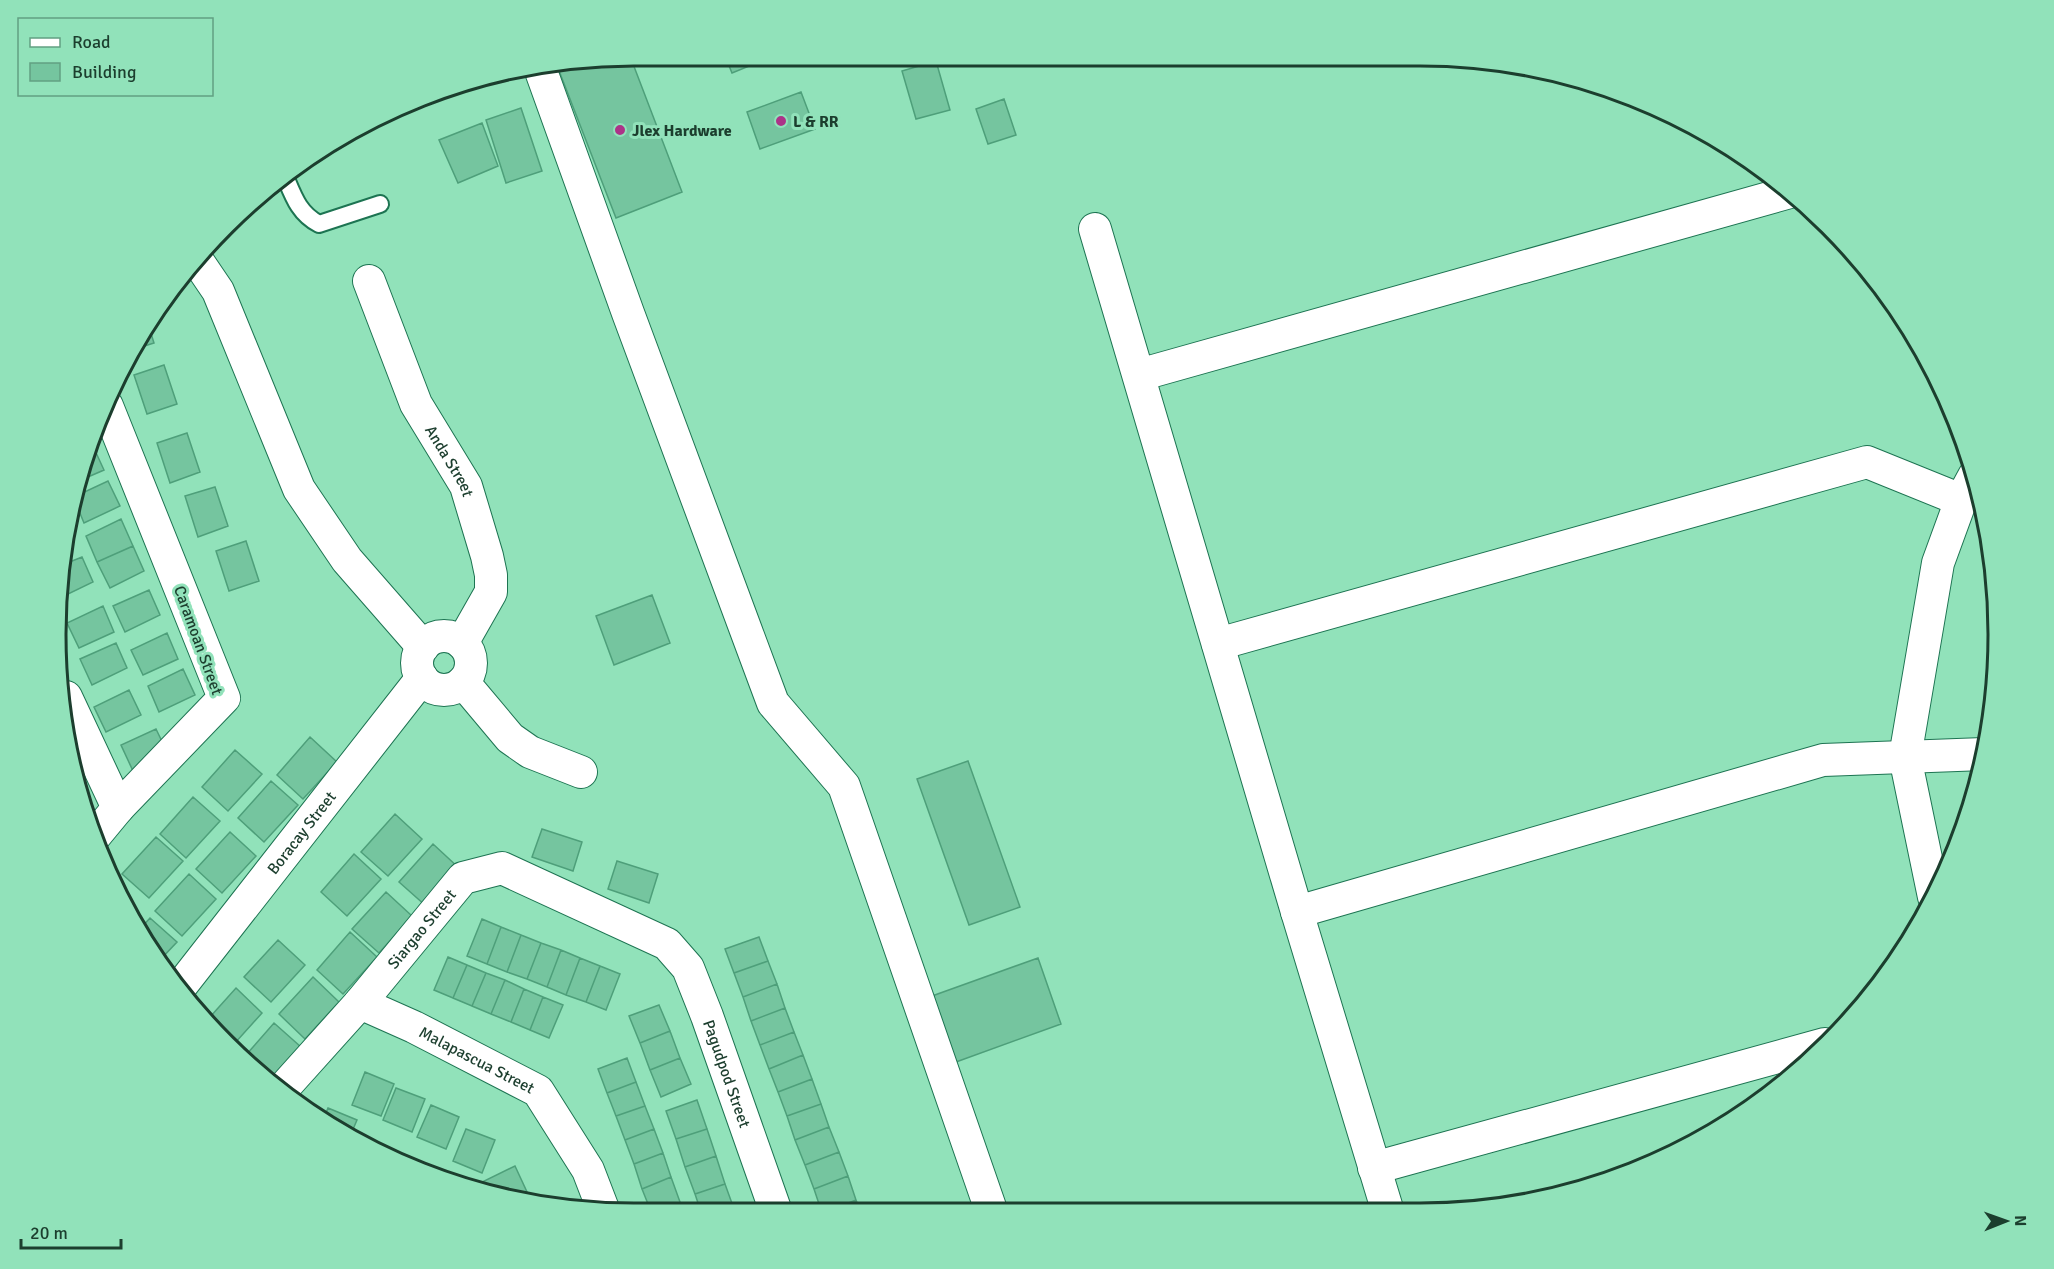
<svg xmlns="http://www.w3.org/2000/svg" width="2054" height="1269" viewBox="0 0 2054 1269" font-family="Signika,sans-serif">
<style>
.building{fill:#75c59f;stroke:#4e9f7a;stroke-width:1.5}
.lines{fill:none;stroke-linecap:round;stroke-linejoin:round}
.lane-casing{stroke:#1d7452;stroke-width:20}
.street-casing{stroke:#1d7452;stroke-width:34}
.lane{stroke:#fff;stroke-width:16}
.street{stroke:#fff;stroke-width:32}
.poi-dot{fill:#ac3388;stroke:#91e2ba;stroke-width:2}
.labels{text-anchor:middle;stroke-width:6;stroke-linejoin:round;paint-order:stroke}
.poi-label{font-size:16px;font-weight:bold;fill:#1c3e2e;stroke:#91e2ba;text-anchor:start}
.street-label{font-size:16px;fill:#1c3e2e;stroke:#91e2ba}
.rim{fill:none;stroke:#1c3e2e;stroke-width:3}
</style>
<rect width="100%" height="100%" fill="#91e2ba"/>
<path class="building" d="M630 56 682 192 616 218 558 68Z
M725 56H774L732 73Z
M936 61 950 110 916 119 902 71Z
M801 92 815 129 760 149 747 112Z
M1004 99 1016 135 988 144 976 109Z
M521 108 542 171 506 183 486 120Z
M482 123 498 166 458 183 439 140Z
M148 324 154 343 135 349Z
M164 365 177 404 147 414 134 375Z
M187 433 200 472 170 483 157 443Z
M92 444 104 470 81 480 86 449Z
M108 481 120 506 84 523 77 506 78 495Z
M215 487 228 526 198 537 185 496Z
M121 519 133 546 97 562 86 536Z
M246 541 259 581 229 591 216 551Z
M133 546 144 571 110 588 97 562Z
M82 557 93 582 62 597 67 563Z
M149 590 160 615 125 632 113 606Z
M652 595 670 643 614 665 596 616Z
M103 606 114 632 79 648 67 623Z
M167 633 178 659 143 675 131 650Z
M116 643 127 668 92 685 80 659Z
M183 669 195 695 159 712 148 686Z
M129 690 141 715 106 732 94 707Z
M156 729 168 754 133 771 121 745Z
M310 737 337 762 303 799 277 775Z
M235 750 262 774 228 811 202 787Z
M968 761 1020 907 969 925 917 779Z
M271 781 298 805 264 842 238 818Z
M193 797 220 821 186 858 160 834Z
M395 814 422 839 388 876 361 852Z
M542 829 582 842 573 871 532 857Z
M230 832 256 856 222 893 196 869Z
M156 837 183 861 149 898 122 874Z
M433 844 460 869 426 906 399 882Z
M354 854 381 879 347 916 321 892Z
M617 861 658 874 649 903 608 889Z
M189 874 216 899 182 936 155 911Z
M386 892 412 916 379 953 352 929Z
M150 918 177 942 158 962 153 956 140 929Z
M482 919 501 927 487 964 467 956Z
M501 927 521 935 507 972 487 964Z
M350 932 377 957 343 994 317 970Z
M521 935 541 943 527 979 507 972Z
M759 937 768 961 734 973 725 949Z
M278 940 305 965 271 1002 244 977Z
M541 943 561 950 547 987 527 979Z
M561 950 580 958 566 995 547 987Z
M448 957 467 965 453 998 434 990Z
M580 958 600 966 586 1002 566 995Z
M1038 958 1061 1024 956 1062 932 996Z
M768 961 777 984 743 997 734 973Z
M467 965 486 973 472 1006 453 998Z
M600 966 620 974 606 1010 586 1002Z
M486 973 505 980 491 1014 472 1006Z
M313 977 339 1002 305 1039 279 1014Z
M505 980 524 989 511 1022 491 1014Z
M777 984 785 1008 751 1021 743 997Z
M236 988 262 1013 235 1043 210 1017Z
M524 989 543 997 530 1030 511 1022Z
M543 997 563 1005 549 1038 530 1030Z
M659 1005 670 1031 640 1043 629 1016Z
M785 1008 794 1032 760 1045 751 1021Z
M274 1023 301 1047 270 1081 246 1055Z
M670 1031 680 1058 650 1070 640 1043Z
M794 1032 803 1055 769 1069 760 1045Z
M803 1055 812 1079 778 1092 769 1069Z
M627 1058 636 1082 607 1093 598 1069Z
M680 1058 691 1084 661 1097 650 1070Z
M365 1072 394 1084 381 1116 352 1105Z
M812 1079 821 1104 787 1116 778 1092Z
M636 1082 645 1106 616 1116 607 1093Z
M396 1088 425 1099 412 1132 383 1120Z
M697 1100 707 1129 676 1139 666 1111Z
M821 1104 829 1127 795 1140 787 1116Z
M431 1105 459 1117 446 1149 417 1137Z
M645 1106 654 1129 625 1140 616 1116Z
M328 1108 357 1120 351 1134 324 1118Z
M829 1127 839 1152 805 1165 795 1140Z
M466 1129 495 1140 482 1173 453 1161Z
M654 1129 663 1153 634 1164 625 1140Z
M707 1129 716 1156 685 1167 676 1139Z
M839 1152 848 1176 814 1189 805 1165Z
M663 1153 671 1177 642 1189 634 1164Z
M716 1156 725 1184 695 1194 685 1167Z
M515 1166 527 1192 516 1197 482 1188 480 1183Z
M848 1176 856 1200 831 1210H821L814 1189Z
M671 1177 680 1202 660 1209H650L642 1189Z
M725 1184 734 1209H700L695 1194Z
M856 1200 860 1210H831Z"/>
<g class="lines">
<defs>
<path id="lane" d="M284 174C293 195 298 213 319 224L380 204"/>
<g id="street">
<path d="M541 71 628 313 773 703 844 786 991 1210"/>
<path d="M1095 229 1297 912 1388 1212"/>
<path d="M199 263 218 291 299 489 347 560 423 647"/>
<path id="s1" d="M369 281 416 404 466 486 487 556 491 575V592L462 643"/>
<path d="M1139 375 1790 192"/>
<circle cx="444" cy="663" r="27"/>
<path d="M1218 644 1867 462 1961 500"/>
<path d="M463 682 510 738 530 752 581 772"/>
<path d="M66 697 118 808"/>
<path d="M94 837 118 808 224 698 107 406"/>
<path d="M1934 897 1905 757 1938 563 1961 500 1974 476"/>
<path d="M1297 912 1823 760 1984 754"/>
<path id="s2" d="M181 986 422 678"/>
<path id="s3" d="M360 1003 414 1027 538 1091 588 1170 603 1209"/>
<path id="s4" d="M280 1092 360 1003 463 878 502 868 667 944 688 968 707 1016 775 1209"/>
<path d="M1374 1168 1825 1044"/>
</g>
</defs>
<use href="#lane" class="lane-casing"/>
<use href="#street" class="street-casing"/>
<use href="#lane" class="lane"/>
<use href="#street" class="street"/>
</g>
<g class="poi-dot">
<circle cx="781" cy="121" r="6"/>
<circle cx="620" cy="130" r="6"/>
</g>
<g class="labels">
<g class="poi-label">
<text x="793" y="127">L &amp; RR</text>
<text x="632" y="136">Jlex Hardware</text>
</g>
<g class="street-label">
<text dy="6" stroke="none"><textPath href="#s1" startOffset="198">Anda Street</textPath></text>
<text transform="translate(199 640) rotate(70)" y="6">Caramoan Street</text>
<text dy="6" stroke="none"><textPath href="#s2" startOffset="195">Boracay Street</textPath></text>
<text dy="6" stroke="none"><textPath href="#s4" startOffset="216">Siargao Street</textPath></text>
<text dy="6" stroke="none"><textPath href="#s3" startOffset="130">Malapascua Street</textPath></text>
<text dy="6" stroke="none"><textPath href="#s4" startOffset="648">Pagudpod Street</textPath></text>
</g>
</g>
<path d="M0 0H2054V1269H0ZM634 66H1420A568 568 0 0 1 1988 634V635A568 568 0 0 1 1420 1203H634A568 568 0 0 1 66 635V634A568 568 0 0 1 634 66Z" fill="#91e2ba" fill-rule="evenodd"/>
<path class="rim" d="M634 66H1420A568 568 0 0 1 1988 634V635A568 568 0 0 1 1420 1203H634A568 568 0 0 1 66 635V634A568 568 0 0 1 634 66Z"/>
<rect x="18" y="18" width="195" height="78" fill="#91e2ba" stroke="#62a082" stroke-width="1.5"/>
<rect x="30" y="38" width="30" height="9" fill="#ffffff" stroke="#62a082" stroke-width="1.5"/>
<text x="72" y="48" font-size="18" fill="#1c3e2e">Road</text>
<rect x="30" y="63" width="30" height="18" fill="#75c59f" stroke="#62a082" stroke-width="1.5"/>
<text x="72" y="78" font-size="18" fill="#1c3e2e">Building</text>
<g transform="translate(2006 1221) rotate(89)" stroke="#91e2ba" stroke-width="4.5" paint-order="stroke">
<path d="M0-4.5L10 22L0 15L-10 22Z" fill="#1c3e2e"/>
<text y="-9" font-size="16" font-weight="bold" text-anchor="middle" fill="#1c3e2e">N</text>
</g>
<path d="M21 1239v9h100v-9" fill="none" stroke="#1c3e2e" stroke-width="3"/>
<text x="30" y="1239" font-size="18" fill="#1c3e2e" stroke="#91e2ba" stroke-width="4.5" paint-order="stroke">20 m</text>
</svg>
